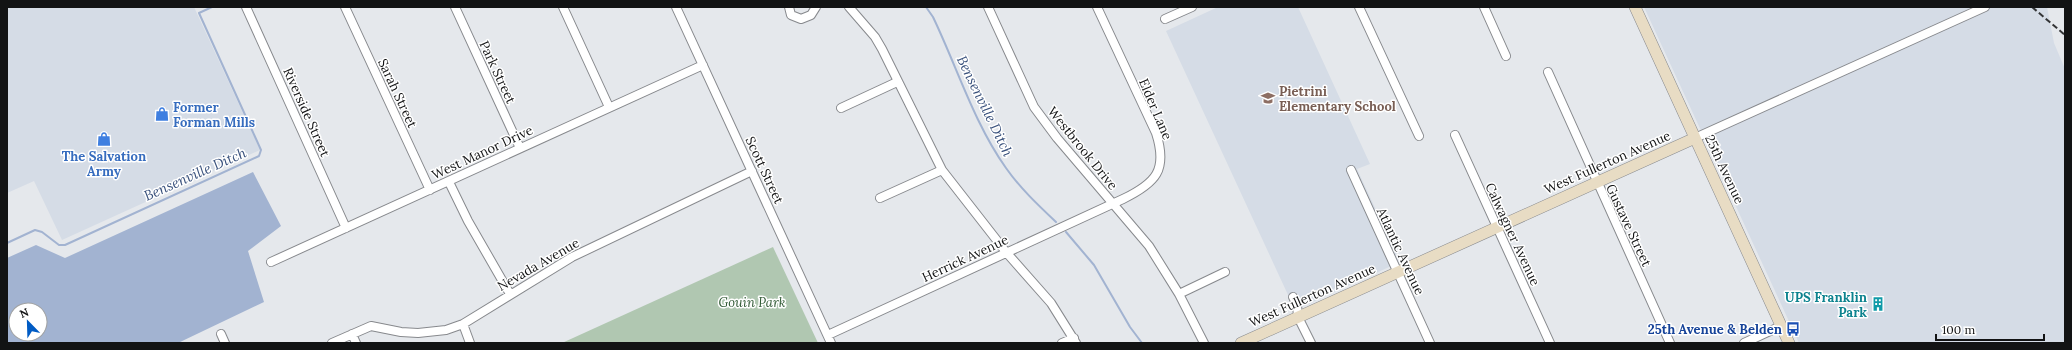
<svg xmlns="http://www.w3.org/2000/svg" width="2072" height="350" viewBox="0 0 2072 350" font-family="Lora,serif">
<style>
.built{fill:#d5dce6}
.green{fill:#b0c7b1}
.water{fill:#a2b3d1;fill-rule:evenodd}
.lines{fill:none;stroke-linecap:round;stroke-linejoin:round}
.stream{stroke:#a2b3d1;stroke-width:2}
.street-casing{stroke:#87898d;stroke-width:10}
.secondary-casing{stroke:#87898d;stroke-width:12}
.street{stroke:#fff;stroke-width:8}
.secondary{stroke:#e8dcc4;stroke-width:11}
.rail{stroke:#333436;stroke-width:2;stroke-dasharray:6 3;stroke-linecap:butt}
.labels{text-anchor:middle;stroke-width:3;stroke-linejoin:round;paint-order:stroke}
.street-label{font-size:13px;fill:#121314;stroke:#fff}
.education-label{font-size:13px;font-weight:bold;fill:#785e54;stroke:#fff;text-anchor:start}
.shop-label{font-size:13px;font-weight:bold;fill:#366cbe;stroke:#fff;text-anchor:start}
.culture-label{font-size:13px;font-weight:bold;fill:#0d838f;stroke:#fff;text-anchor:end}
.park-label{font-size:13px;font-style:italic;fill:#315a35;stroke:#fff}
.transit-label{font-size:13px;font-weight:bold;fill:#164399;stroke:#fff;text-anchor:end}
.water-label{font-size:14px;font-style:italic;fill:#39517c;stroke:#fff}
</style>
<rect width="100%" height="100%" fill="#e5e8ec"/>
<path class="built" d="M7 7H194L260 150 62 240 34 181 7 193Z
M1218 7H1298L1370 164 1357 169 1400 262 1295 310 1166 31Z
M1644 7H2047L2054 43 2065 69V343H1799Z"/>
<path class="green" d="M773 247 818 343H562Z"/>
<path class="water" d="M253 172 281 226 248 251 264 302 178 343H7V258L36 245 65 258ZM16 310H40V334H16Z"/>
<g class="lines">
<path class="stream" d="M926 7 933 17C957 67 974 123 1006 168 1020 188 1038 205 1056 222
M1066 232 1094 265 1130 327 1142 343
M7 243 35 230 42 232 59 245H65L259 156 261 150 199 13 212 7"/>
<defs>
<path id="street" d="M246 7 346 228
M345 7 430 190
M455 7 520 148
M563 7 609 107
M676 7 831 343
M789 7 791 15 801 19 811 15 816 7
M849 7 875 37 882 49 942 170 1006 252 1051 303 1076 343
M988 7 1034 107 1057 138 1149 246 1179 294 1204 343
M1359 7 1419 136
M1484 7 1506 56
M1165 19 1192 7
M1548 72 1670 343
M841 108 897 82
M1455 135 1550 343
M1695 138 1985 7
M1351 170 1430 343
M449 182 468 221 510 294
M880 198 942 170
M271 262 703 65
M1179 294 1225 272
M1293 297 1297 305 1298 317 1311 343
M463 324 470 343
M221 334 225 343
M352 334 356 343
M828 335 1123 199C1156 183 1168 170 1156 133L1097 7
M332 343 371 326 401 332 418 333 446 330 463 324 572 257 752 171
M1062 343 1074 338
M1744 343 1781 326"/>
<path id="secondary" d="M1635 7 1789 343
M1241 343 1695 138"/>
</defs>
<use href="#street" class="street-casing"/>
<use href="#secondary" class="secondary-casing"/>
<use href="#street" class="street"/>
<use href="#secondary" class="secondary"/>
<path class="rail" d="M2032 7 2065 35"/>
</g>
<defs>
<symbol id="school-bare" viewBox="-9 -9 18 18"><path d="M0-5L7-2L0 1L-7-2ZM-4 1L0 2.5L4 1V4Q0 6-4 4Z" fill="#8d6e63" stroke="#fff" stroke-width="2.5" paint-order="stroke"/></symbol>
<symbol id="shop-bare" viewBox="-9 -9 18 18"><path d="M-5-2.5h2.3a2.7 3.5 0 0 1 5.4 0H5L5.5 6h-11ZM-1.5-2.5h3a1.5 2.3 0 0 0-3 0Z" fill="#3f7fe0" stroke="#fff" stroke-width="2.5" paint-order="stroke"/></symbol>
<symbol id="building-bare" viewBox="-9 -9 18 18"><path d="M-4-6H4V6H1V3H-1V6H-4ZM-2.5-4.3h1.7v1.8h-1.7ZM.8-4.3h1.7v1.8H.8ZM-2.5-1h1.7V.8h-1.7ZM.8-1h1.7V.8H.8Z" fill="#0f9aa8" stroke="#fff" stroke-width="2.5" paint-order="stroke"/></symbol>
<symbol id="bus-bare" viewBox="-9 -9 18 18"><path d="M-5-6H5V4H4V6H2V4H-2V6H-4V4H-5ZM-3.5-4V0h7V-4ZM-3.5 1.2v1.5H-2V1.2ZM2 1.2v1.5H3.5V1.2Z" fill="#1a4fb4" stroke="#fff" stroke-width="2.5" paint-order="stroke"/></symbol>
</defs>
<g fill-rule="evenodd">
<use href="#school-bare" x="1258" y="88" width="20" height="20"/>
<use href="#shop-bare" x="152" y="104" width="20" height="20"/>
<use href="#shop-bare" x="94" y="129" width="20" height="20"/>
<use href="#building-bare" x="1868" y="294" width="20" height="20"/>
<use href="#bus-bare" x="1783" y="319" width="20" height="20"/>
</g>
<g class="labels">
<g class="street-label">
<text transform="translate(498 72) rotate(65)" y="5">Park Street</text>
<text transform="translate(398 93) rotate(65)" y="5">Sarah Street</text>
<text transform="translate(1156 109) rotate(67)" y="5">Elder Lane</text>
<text transform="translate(307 112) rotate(66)" y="5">Riverside Street</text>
<text transform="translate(1083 148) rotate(51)" y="5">Westbrook Drive</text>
<text transform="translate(482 152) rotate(-25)" y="5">West Manor Drive</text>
<text transform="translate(1607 162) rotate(-24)" y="5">West Fullerton Avenue</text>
<text transform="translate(1725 169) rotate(65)" y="5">25th Avenue</text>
<text transform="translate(765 170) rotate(65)" y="5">Scott Street</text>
<text transform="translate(1629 225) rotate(65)" y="5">Gustave Street</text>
<text transform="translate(1513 234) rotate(65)" y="5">Calwagner Avenue</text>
<text transform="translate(1401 251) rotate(65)" y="5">Atlantic Avenue</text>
<text transform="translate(965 258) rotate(-25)" y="5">Herrick Avenue</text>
<text transform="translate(538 264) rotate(-30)" y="5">Nevada Avenue</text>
<text transform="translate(1312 295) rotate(-24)" y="5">West Fullerton Avenue</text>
</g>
<g class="education-label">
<text x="1279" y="96">Pietrini<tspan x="1279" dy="15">Elementary School</tspan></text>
</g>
<g class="shop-label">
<text x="173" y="112">Former<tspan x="173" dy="15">Forman Mills</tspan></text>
<text x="104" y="161" text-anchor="middle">The Salvation<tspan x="104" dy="15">Army</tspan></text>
</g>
<g class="culture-label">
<text x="1867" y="302">UPS Franklin<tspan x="1867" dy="15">Park</tspan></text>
</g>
<g class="park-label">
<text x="752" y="307">Gouin Park</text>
</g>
<g class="transit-label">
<text x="1782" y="334">25th Avenue &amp; Belden</text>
</g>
<g class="water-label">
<text transform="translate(985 106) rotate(64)" y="5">Bensenville Ditch</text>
<text transform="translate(195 174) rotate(-24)" y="5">Bensenville Ditch</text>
</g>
</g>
<rect width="2072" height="350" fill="none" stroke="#121314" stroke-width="16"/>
<g transform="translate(28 322) rotate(337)"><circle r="19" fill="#ffffff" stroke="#a0a1a1"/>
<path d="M0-3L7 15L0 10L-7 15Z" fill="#005bc4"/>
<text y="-6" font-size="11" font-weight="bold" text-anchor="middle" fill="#121314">N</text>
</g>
<path d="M1936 334v6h108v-6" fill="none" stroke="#121314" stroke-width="2"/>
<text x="1942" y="334" font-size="12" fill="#121314" stroke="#ffffff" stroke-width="3" paint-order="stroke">100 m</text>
</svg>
